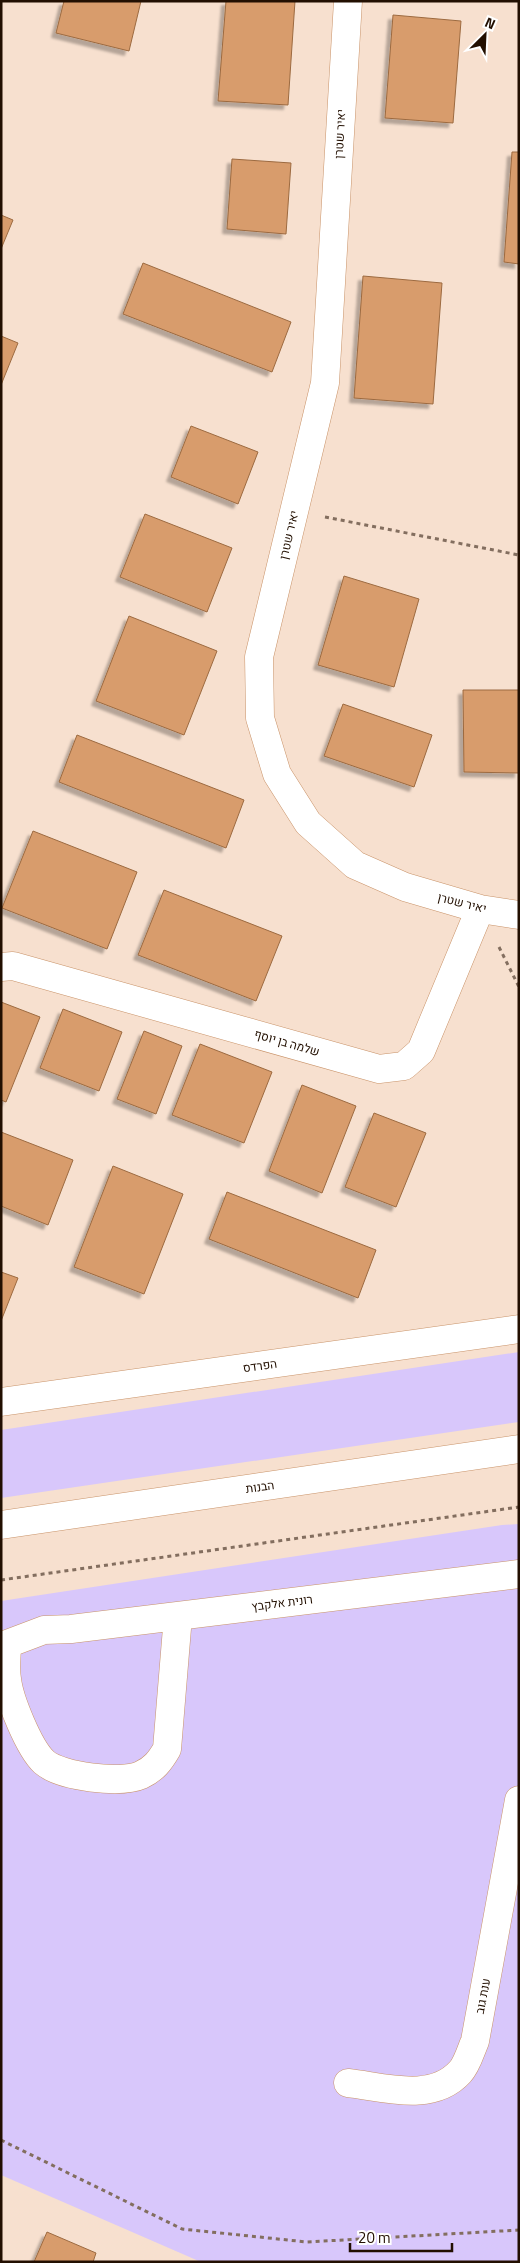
<svg xmlns="http://www.w3.org/2000/svg" width="520" height="2263" viewBox="0 0 520 2263" font-family="'Titillium Web',Heebo,sans-serif">
<style>
.green{fill:#d8c7fb}
.building{fill:#d89c6c;stroke:#9c6a40;filter:url(#shadow)}
.lines{fill:none;stroke-linecap:round;stroke-linejoin:round}
.minor-casing{stroke:#c99369;stroke-width:29}
.path{stroke:#836e5f;stroke-width:3;stroke-dasharray:4 4;stroke-linecap:butt}
.minor{stroke:#fff;stroke-width:28}
.labels{text-anchor:middle;stroke-width:4;stroke-linejoin:round;paint-order:stroke}
.street-label{font-size:12px;fill:#220f01;stroke:#fff}
</style>
<defs>
<filter id="shadow"><feDropShadow dx="-4.5" dy="4.5" stdDeviation="1" flood-color="#0004"/></filter>
</defs>
<rect width="100%" height="100%" fill="#f7e0cf"/>
<path class="green" d="M519 1352V1422L1 1498V1430Z
M519 1524V2262H201L1 2175V1601L502 1525Z"/>
<path class="building" d="M64 1H141L129 51 56 33Z
M226 1H295L288 105 218 101Z
M393 15 461 21 453 123 385 118Z
M512 152H519V264L504 262Z
M232 159 291 163 286 234 227 229Z
M1 215 13 220 1 249Z
M143 263 291 322 272 372 123 314Z
M363 276 442 283 433 404 354 398Z
M1 336 18 343 1 385Z
M191 426 258 452 238 504 171 477Z
M145 514 232 548 207 612 120 577Z
M344 576 419 599 394 687 318 665Z
M129 616 217 651 184 735 96 701Z
M463 690H519V773L464 772Z
M343 704 432 735 414 787 324 756Z
M77 735 244 800 226 848 59 782Z
M33 831 137 872 107 949 2 908Z
M164 890 282 936 256 1001 138 955Z
M1 1002 40 1017 6 1102 1 1100Z
M63 1009 122 1032 99 1091 40 1068Z
M144 1031 182 1046 156 1114 117 1099Z
M200 1044 272 1072 244 1143 172 1115Z
M302 1085 356 1106 322 1193 269 1171Z
M374 1113 426 1133 396 1207 345 1187Z
M1 1132 73 1160 48 1225 1 1206Z
M113 1166 183 1194 144 1294 74 1267Z
M227 1192 376 1250 358 1298 209 1239Z
M1 1272 18 1278 1 1321Z
M47 2232 96 2253 93 2262H34Z"/>
<g class="lines">
<defs>
<path id="minor" d="M348 1 325 383 259 657 260 718 277 774 308 823 355 865 405 887 480 909 519 915
M1 967 13 966 379 1069 404 1066 421 1051 480 909
M1 1402 519 1329
M1 1525 519 1449
M178 1616 167 1749C160 1761 154 1769 141 1775 121 1784 61 1777 44 1762 29 1748 9 1699 7 1679 5 1668 7 1655 7 1644L44 1630 71 1629 519 1574
M348 2083C384 2087 432 2103 460 2072 467 2065 471 2050 475 2041L519 1800"/>
</defs>
<use href="#minor" class="minor-casing"/>
<path class="path" d="M325 517 519 555
M499 947 519 987
M1 1580 519 1507
M1 2140 182 2229 307 2242 519 2230"/>
<use href="#minor" class="minor"/>
</g>
<g class="labels">
<g class="street-label">
<text transform="translate(340 134) rotate(-87)" y="4">יאיר שטרן</text>
<text transform="translate(289 535) rotate(-77)" y="4">יאיר שטרן</text>
<text transform="translate(462 903) rotate(14)" y="4">יאיר שטרן</text>
<text transform="translate(287 1043) rotate(16)" y="4">שלמה בן יוסף</text>
<text transform="translate(260 1366) rotate(-8)" y="4">הפרדס</text>
<text transform="translate(260 1487) rotate(-8)" y="4">הבנות</text>
<text transform="translate(282 1603) rotate(-7)" y="4">רונית אלקבץ</text>
<text transform="translate(483 1996) rotate(-79)" y="4">ענת גוב</text>
</g>
</g>
<rect width="520" height="2263" fill="none" stroke="#220f01" stroke-width="5"/>
<g transform="translate(485 35) rotate(24)" stroke="#ffffff" stroke-width="4" paint-order="stroke">
<path d="M0-4L9 19L0 12L-9 19Z" fill="#220f01"/>
<text y="-8" font-size="14" font-weight="bold" text-anchor="middle" fill="#220f01">N</text>
</g>
<path d="M350 2243v8h102v-8" fill="none" stroke="#220f01" stroke-width="2.5"/>
<text x="358" y="2243" font-size="15" fill="#220f01" stroke="#ffffff" stroke-width="4" paint-order="stroke">20 m</text>
</svg>
